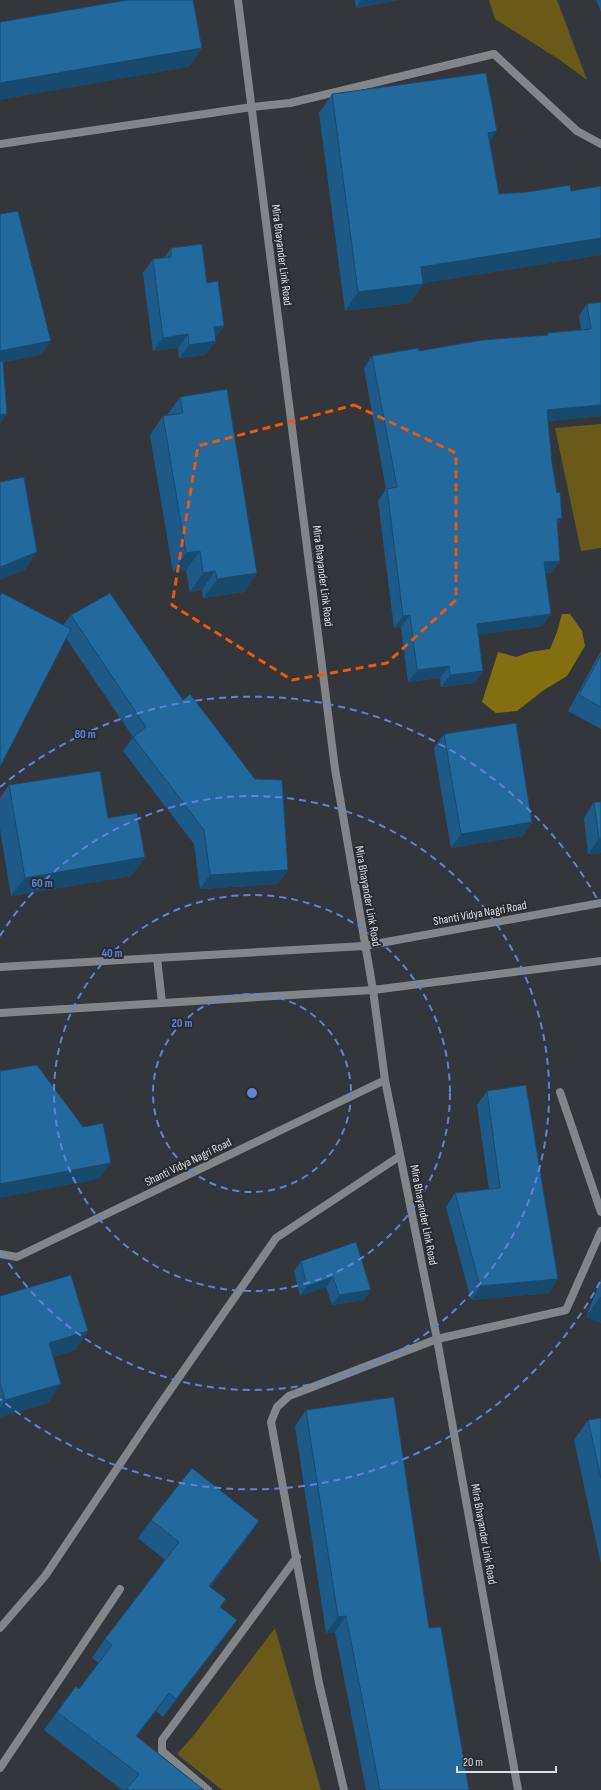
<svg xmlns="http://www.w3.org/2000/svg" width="601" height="1790" viewBox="0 0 601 1790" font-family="'Sofia Sans Condensed',sans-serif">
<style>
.green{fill:#695a1a}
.forest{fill:#846f10}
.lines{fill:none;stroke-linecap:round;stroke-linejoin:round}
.service{stroke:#838688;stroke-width:8}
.minor{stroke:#838688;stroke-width:8}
.tertiary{stroke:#838688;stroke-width:8}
.wall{fill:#1d5a87}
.shaded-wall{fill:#184a6e}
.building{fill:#22699d;stroke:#184a6e}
.marked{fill:none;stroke:#e8590c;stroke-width:3;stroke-dasharray:8 5;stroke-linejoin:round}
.ring{fill:none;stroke:#6081dc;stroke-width:2;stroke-dasharray:7 5}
.labels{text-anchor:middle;stroke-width:4;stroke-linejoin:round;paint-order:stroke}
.street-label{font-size:12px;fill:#dcdfe2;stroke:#292d31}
.centre{fill:#6081dc;stroke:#292d31;stroke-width:2}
.ring-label{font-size:12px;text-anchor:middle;font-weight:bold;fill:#6081dc;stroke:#292d31;stroke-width:4;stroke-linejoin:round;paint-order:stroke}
</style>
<rect width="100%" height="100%" fill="#33373c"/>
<path class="green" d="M489 0H557L587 80 560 60 495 19Z
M601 424V548L581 551 555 428Z
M275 1628 321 1790H222L177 1754 194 1735Z"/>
<path class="forest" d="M562 614H570L582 631 585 646 567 676 544 690 517 711 496 713 482 702 498 652 516 657 530 652 550 649 557 632Z"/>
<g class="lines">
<path class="service" d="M0 144 252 107 290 103 494 54 577 131 601 144
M560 1092 601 1212
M437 1339 566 1310 601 1231"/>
<path class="minor" d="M0 1628 45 1576 159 1406 276 1238 400 1156
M0 1768 120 1589
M208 1790 162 1751V1740L297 1557
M344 1790 319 1683 271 1422 277 1407 289 1396 437 1339"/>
<path class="tertiary" d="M238 0 335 769 373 990 385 1080 437 1339 518 1790
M157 958 162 1003
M0 967 364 946 601 903
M0 1013 373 990 601 961
M0 1254 17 1257 385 1080"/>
</g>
<path class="wall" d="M355 0H399L356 8Z
M596 0H601V12Z
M332 94 490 142 499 194 571 191 601 186V255L423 283 410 303 345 311 319 113Z
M171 248 207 283 224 326 215 338 206 355 179 358 178 348 153 351 143 273 153 259 164 258Z
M601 302V416L548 421 552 463 557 493 562 518 557 525 560 561 552 573H546L543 626 479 634 475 683 441 687 440 678 408 682 401 627 394 628 378 501 386 489 364 368 372 356 419 351 546 336 548 333 581 330 579 316 587 304Z
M180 397 257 573 244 592 203 598 202 590 190 592 186 570 173 572 150 435 163 416 167 415Z
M2 593 63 625 71 615 278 884 200 889 194 844 123 751 133 737 66 638 0 767V595Z
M601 651V729L568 711Z
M444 734 532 822 523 836 451 848 434 748Z
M9 785 108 818 145 857 131 876 11 896 0 829V798Z
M594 802H601V853L588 854 584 818Z
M487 1091 558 1279 549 1293 471 1300 446 1207 455 1193 489 1189 477 1105Z
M301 1261 371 1290 364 1300 332 1305 326 1287 300 1296 294 1271Z
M601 1279V1323L586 1317Z
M0 1296 88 1331 75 1350 53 1357 48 1403 0 1417Z
M306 1410 429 1628 469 1790H366L335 1632 326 1633 295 1426Z
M601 1418V1564L574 1440 588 1420Z
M151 1520 246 1540 210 1587 221 1608 237 1620 224 1638 163 1717 156 1711 137 1736 204 1790H122L44 1730 57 1712 79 1689 99 1663 92 1658 105 1639 165 1560 138 1538Z"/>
<path class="shaded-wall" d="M361 0H399L356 8Z
M202 48 189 67 0 100V83Z
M497 131 484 150 488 133Z
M601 238V255L417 284H423L410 303 345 311 358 292 421 267Z
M224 326 215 339 214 327Z
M188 334 178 348 153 351 163 338Z
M51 341 42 355 0 363V351Z
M216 341 206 355 179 358 189 345Z
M601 405V416L539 422 547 410Z
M7 414 0 425V415Z
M562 518 554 531 557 519Z
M200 551 186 570 173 572 186 553Z
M37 552 25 570 0 580V567Z
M560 561 552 573 536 574 544 562Z
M215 571 202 590 190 592 203 573Z
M257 573 244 592 203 598 217 579Z
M551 614 543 626 469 636 477 624Z
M410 615 401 627 394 628 403 616Z
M449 666 440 678 408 682 417 670Z
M483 671 475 683 441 687 450 675Z
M532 822 523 836 451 848 461 834Z
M601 838V853L588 854 599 839Z
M145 857 131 876 11 896 25 878Z
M288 870 278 884 200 889 210 875Z
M111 1163 99 1179 0 1198V1184Z
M333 1277 326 1287 300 1296 307 1286Z
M558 1279 549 1293 471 1300 480 1286Z
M371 1290 364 1300 332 1305 339 1295Z
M600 1297H601V1323L586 1317Z
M88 1331 75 1350 36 1362 49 1343Z
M61 1384 48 1403 0 1417V1408L5 1400Z
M259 1521 246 1540 196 1605 209 1586Z
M346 1616 335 1632 326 1633 338 1617Z
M237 1620 224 1638 163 1717 176 1699Z
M169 1693 156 1711 123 1754 136 1736Z"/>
<path class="building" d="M127 0H193L202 48 0 83V22Z
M486 73 497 131 488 133 499 194 527 192 570 185 571 191 601 186V238L421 267 423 284 358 292 332 94Z
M18 211 51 341 0 351V214Z
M202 244 207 283 218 281 224 326 214 327 216 341 189 345 188 334 163 338 153 259 171 257V248Z
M601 302V405L547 410 552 463 557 493 560 492 562 518 557 519 560 561 544 562 551 614 477 624 483 671 450 675 449 666 417 670 410 615 403 616 387 489 397 487 372 356 418 348 419 351 482 340 548 335V333L591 329 587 304Z
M0 361H3L7 414 0 415Z
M227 389 257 573 217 579 215 571 203 573 200 551 186 553 163 416 183 413 180 397Z
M24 477 37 552 3 566 0 567V482Z
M2 593 71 629 0 767V596Z
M110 593 183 700 190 694 255 779 282 780 288 870 210 875 204 830 133 737 146 727 71 615Z
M601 655V707L579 695Z
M516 723 532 822 461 834 444 734Z
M100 771 108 818 137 813 145 857 25 878 9 785Z
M594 802H601V838L599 839Z
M37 1065 83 1127 103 1123 111 1163 0 1184V1071Z
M526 1085 558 1279 480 1286 455 1193 500 1188 487 1091Z
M356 1242 371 1290 339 1295 333 1277 307 1286 301 1261Z
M71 1275 88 1331 49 1343 61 1384 5 1400 0 1383V1296Z
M394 1397 429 1628 441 1627 469 1790H380L346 1616 338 1617 306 1410Z
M601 1418V1478L588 1420Z
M192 1468 259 1521 209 1586 226 1599 220 1607 237 1620 176 1699 169 1693 136 1736 204 1790H126L139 1774 57 1712 76 1686 79 1689 112 1645 105 1639 179 1542 151 1520Z"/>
<path class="marked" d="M354 405 456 453V600L387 663 292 680 172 605 198 446Z"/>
<g class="ring">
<circle cx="252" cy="1093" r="99"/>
<circle cx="252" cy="1093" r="198"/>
<path d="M0 936A297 297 0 1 1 0 1250"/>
<path d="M600 1282A396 396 0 0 1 0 1399M0 787A396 396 0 0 1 600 904"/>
</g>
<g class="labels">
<g class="street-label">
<text transform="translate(282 255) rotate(83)" y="4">Mira Bhayander Link Road</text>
<text transform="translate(323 576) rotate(83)" y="4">Mira Bhayander Link Road</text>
<text transform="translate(368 896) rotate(80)" y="4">Mira Bhayander Link Road</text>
<text transform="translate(480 913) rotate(-10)" y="4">Shanti Vidya Nagri Road</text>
<text transform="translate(188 1162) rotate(-26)" y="4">Shanti Vidya Nagri Road</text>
<text transform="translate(424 1215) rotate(79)" y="4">Mira Bhayander Link Road</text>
<text transform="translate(484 1534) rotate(80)" y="4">Mira Bhayander Link Road</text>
</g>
</g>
<circle cx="252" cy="1093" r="6" class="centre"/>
<g class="ring-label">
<text x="85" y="738">80 m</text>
<text x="42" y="887">60 m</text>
<text x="112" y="957">40 m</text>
<text x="182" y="1027">20 m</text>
</g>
<path d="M457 1766v6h99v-6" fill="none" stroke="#dcdfe2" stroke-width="2"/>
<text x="463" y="1766" font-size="12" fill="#dcdfe2" stroke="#292d31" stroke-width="3" paint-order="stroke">20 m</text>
</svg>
